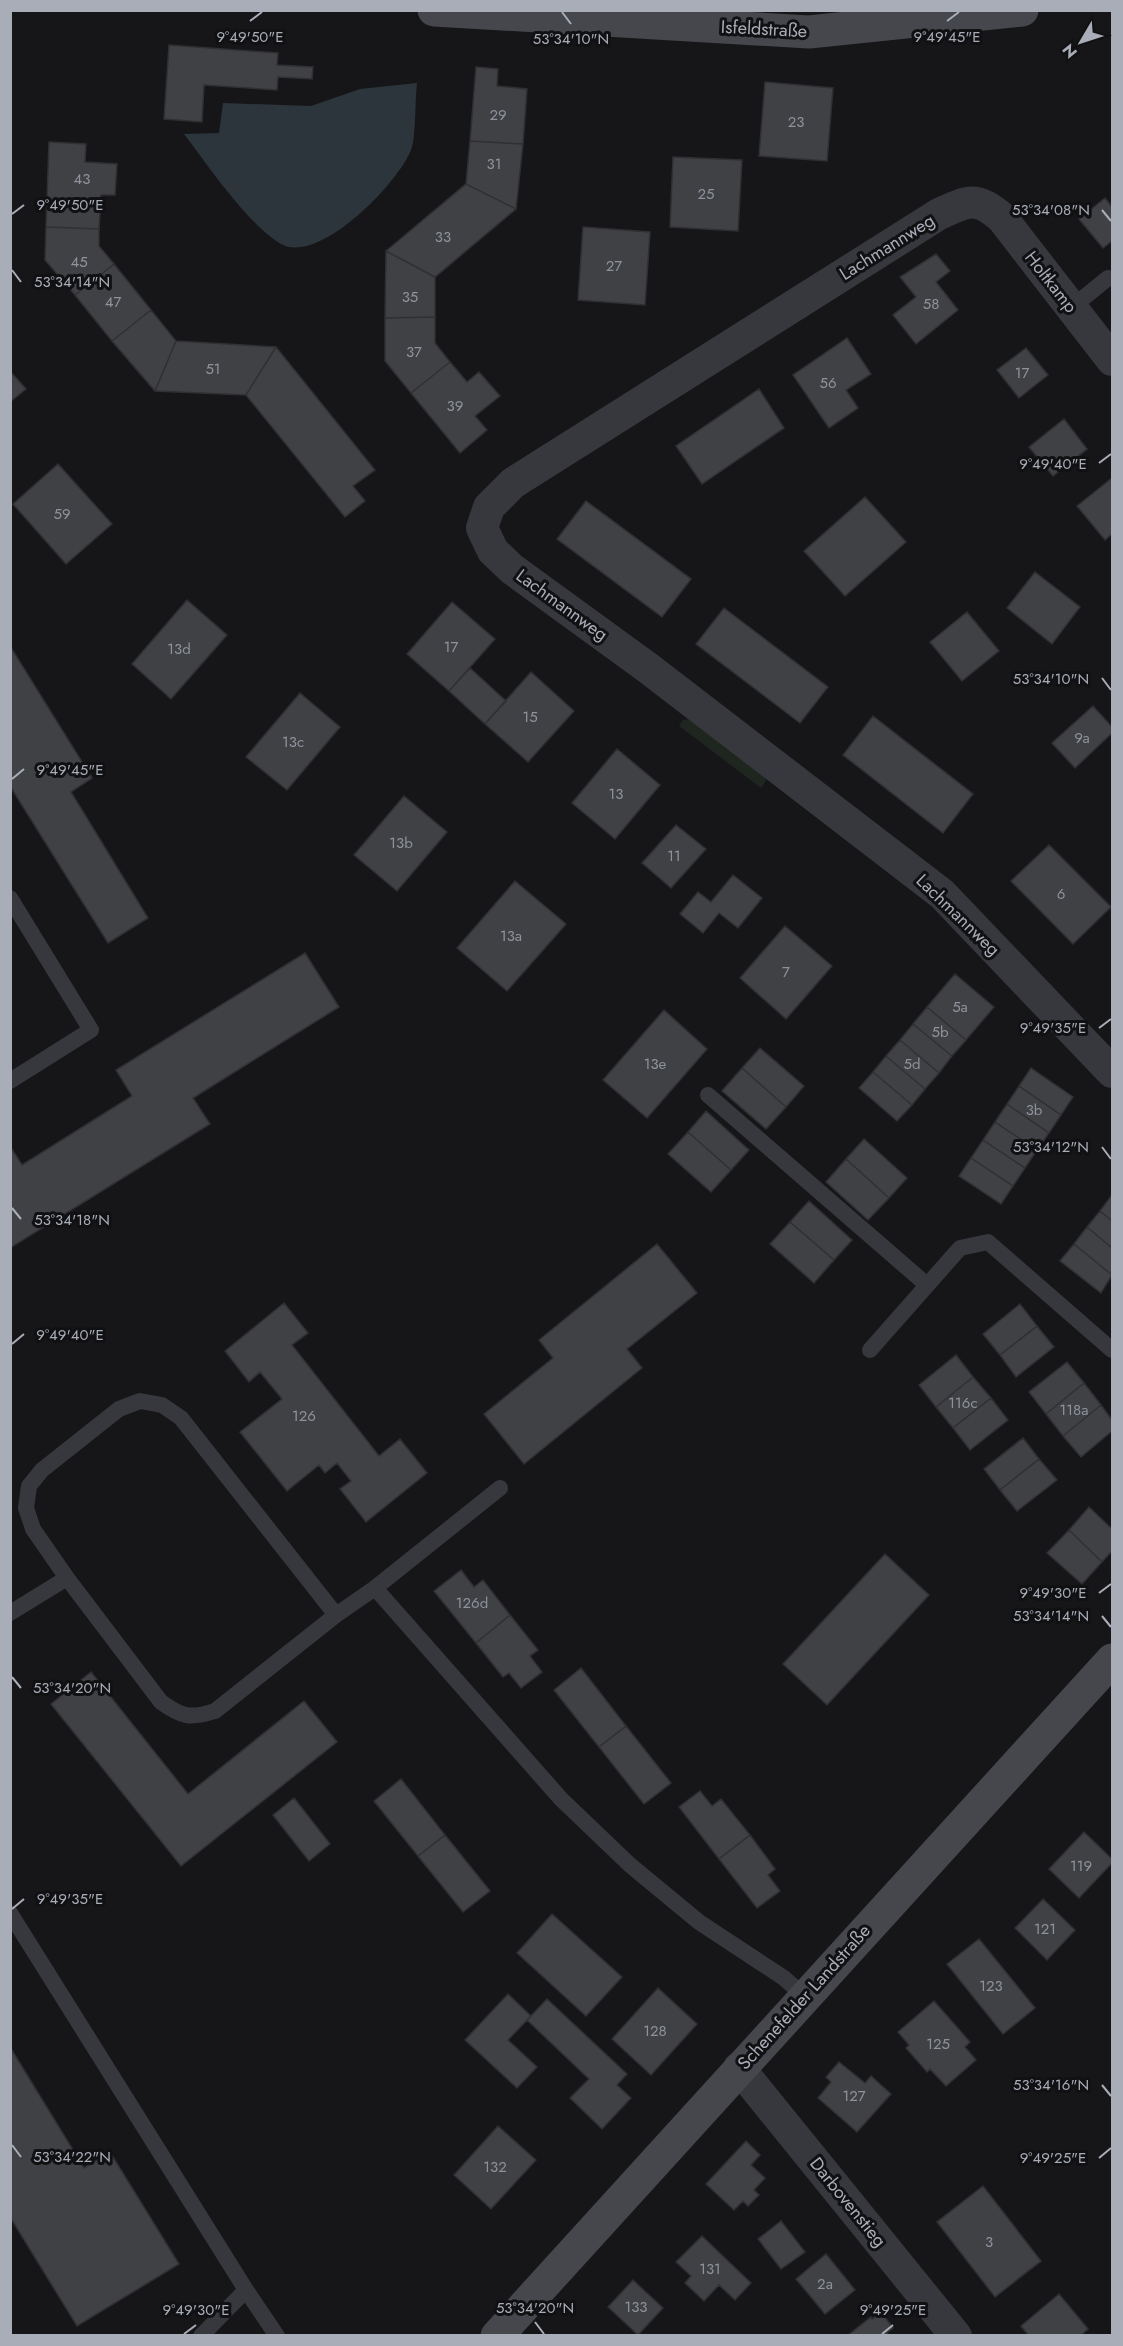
<svg xmlns="http://www.w3.org/2000/svg" width="1123" height="2346" viewBox="0 0 1123 2346" font-family="Jost,sans-serif">
<style>
.green{fill:#1e261f}
.water{fill:#2c353c}
.building{fill:#404145;stroke:#303034;stroke-width:1.5}
.lines{fill:none;stroke-linecap:round;stroke-linejoin:round}
.lane{stroke:#37383d;stroke-width:16}
.street{stroke:#37383d;stroke-width:32}
.secondary{stroke:#45474d;stroke-width:33}
.ticks{fill:none;stroke:#a8adb8;stroke-width:2}
.labels{text-anchor:middle;stroke-width:6;stroke-linejoin:round;paint-order:stroke}
.number-label{font-size:15px;fill:#8e929b}
.street-label{font-size:18px;fill:#a8adb8;stroke:#111113}
.ticks-label{font-size:15px;text-anchor:middle;fill:#a8adb8;stroke:#111113;stroke-width:6;stroke-linejoin:round;paint-order:stroke}
</style>
<rect width="100%" height="100%" fill="#161618"/>
<path class="green" d="M691 719 764 773 766 781 761 788 679 726 683 720Z"/>
<path class="water" d="M417 83C415 99 416 133 412 147 402 180 319 266 281 244 249 226 207 164 184 134L219 133 223 103 311 106 360 89Z"/>
<path class="building" d="M169 45 278 53 277 65 313 67 312 79 278 77 277 90 204 85 202 122 164 119Z
M476 67 498 69 497 86 527 89 523 144 470 141Z
M765 82 833 88 827 161 759 156Z
M470 141 523 144 516 209 466 184Z
M49 142 86 144 85 162 117 164 115 195H101L99 229 46 227Z
M673 157 742 160 738 231 670 227Z
M466 184 516 209 435 277 386 251Z
M1105 198 1112 207V241L1103 248 1079 219Z
M46 227 99 229V246L114 264 75 295 45 260Z
M583 227 650 232 645 305 578 300Z
M386 251 435 277V317L385 318Z
M936 254 950 271 936 282 958 310 916 344 893 315 916 297 900 277Z
M114 264 151 310 112 341 75 295Z
M151 310 176 341 155 391 112 341Z
M435 317V343L450 362 411 393 385 361V318Z
M847 338 871 374 846 390 858 408 829 428 793 375Z
M176 341 276 347 246 395 155 391Z
M276 347 375 470 353 486 365 501 345 517 246 395Z
M1026 348 1048 375 1019 398 997 370Z
M450 362 467 382 479 372 500 396 475 416 487 430 460 453 411 393Z
M10 371 26 389 10 402Z
M759 389 784 428 702 484 676 446Z
M1064 419 1087 449 1053 476 1029 447Z
M58 464 112 524 66 564 13 504Z
M1112 478V534L1105 540 1077 506Z
M865 497 906 542 845 596 804 551Z
M586 501 691 579 662 617 557 539Z
M1035 572 1080 607 1052 644 1007 608Z
M187 600 227 635 171 699 132 664Z
M452 602 495 639 449 691 407 654Z
M724 608 828 687 800 723 696 644Z
M967 612 999 651 962 681 930 642Z
M10 646 92 778 71 792 148 918 108 943 10 786Z
M470 668 506 701 485 724 449 691Z
M531 672 574 711 528 762 485 724Z
M300 693 340 727 287 790 246 757Z
M1093 706 1112 727V733L1075 768 1052 743Z
M873 716 973 794 943 833 843 755Z
M617 749 660 785 615 839 572 803Z
M404 796 447 832 397 891 354 855Z
M676 825 706 849 671 888 642 863Z
M1049 845 1111 907 1073 944 1011 881Z
M733 875 762 898 738 928 719 913 703 933 680 914 698 892 711 902Z
M515 881 566 924 507 991 457 948Z
M785 926 832 966 786 1019 740 978Z
M305 953 339 1007 193 1098 210 1124 10 1248V1146L22 1165 132 1096 116 1070Z
M955 974 994 1007 966 1040 927 1007Z
M927 1007 966 1040 952 1056 913 1024Z
M664 1010 707 1049 647 1118 603 1080Z
M913 1024 952 1056 939 1073 900 1040Z
M900 1040 939 1073 925 1089 886 1056Z
M760 1048 804 1086 786 1107 742 1068Z
M886 1056 925 1089 912 1105 873 1072Z
M742 1068 786 1107 766 1129 722 1091Z
M1031 1068 1073 1097 1061 1115 1019 1086Z
M873 1072 912 1105 897 1121 859 1088Z
M1019 1086 1061 1115 1049 1133 1007 1104Z
M1007 1104 1049 1133 1037 1150 995 1122Z
M706 1111 749 1150 731 1170 688 1132Z
M995 1122 1037 1150 1025 1168 983 1140Z
M688 1132 731 1170 711 1192 668 1154Z
M864 1139 907 1178 889 1198 846 1159Z
M983 1140 1025 1168 1013 1186 971 1158Z
M971 1158 1013 1186 1001 1204 959 1176Z
M846 1159 889 1198 868 1220 826 1182Z
M1112 1195V1221L1100 1211Z
M809 1201 852 1240 834 1260 790 1222Z
M1100 1211 1112 1221V1248L1087 1227Z
M790 1222 834 1260 814 1283 770 1244Z
M1087 1227 1112 1248V1275L1074 1244Z
M657 1244 697 1293 627 1349 642 1368 524 1464 484 1414 553 1358 539 1340Z
M1074 1244 1112 1275 1101 1293 1060 1261Z
M284 1303 308 1333 292 1345 379 1456 400 1439 427 1473 366 1522 340 1489 351 1481 337 1463 325 1473 319 1465 287 1491 240 1432 282 1399 260 1372 249 1382 225 1351Z
M1020 1304 1037 1326 1000 1355 983 1334Z
M1037 1326 1054 1347 1016 1377 1000 1355Z
M956 1355 973 1377 936 1407 919 1385Z
M1067 1362 1084 1383 1046 1414 1029 1392Z
M973 1377 991 1398 953 1428 936 1407Z
M1084 1383 1101 1405 1063 1436 1046 1414Z
M991 1398 1008 1420 970 1450 953 1428Z
M1101 1405 1112 1420V1431L1081 1457 1063 1436Z
M1023 1438 1039 1459 1000 1490 984 1469Z
M1039 1459 1057 1480 1017 1511 1000 1490Z
M1089 1507 1112 1529V1551L1102 1562 1069 1530Z
M1069 1530 1102 1562 1082 1584 1047 1553Z
M885 1554 929 1595 827 1705 783 1664Z
M461 1570 474 1587 483 1580 510 1615 476 1643 434 1591Z
M510 1615 538 1650 530 1656 542 1672 521 1688 509 1673 503 1677 476 1643Z
M581 1668 626 1726 599 1747 554 1690Z
M91 1672 188 1794 304 1701 337 1742 181 1866 51 1704Z
M626 1726 671 1783 644 1804 599 1747Z
M401 1779 445 1835 418 1856 374 1801Z
M700 1791 712 1806 721 1799 750 1835 719 1859 679 1807Z
M294 1798 330 1844 309 1861 273 1815Z
M1084 1832 1112 1859V1863L1079 1898 1049 1869Z
M445 1835 490 1891 463 1912 418 1856Z
M750 1835 775 1869 768 1875 780 1891 757 1908 719 1859Z
M1043 1899 1075 1930 1047 1960 1015 1928Z
M552 1914 622 1977 586 2016 517 1953Z
M979 1939 1035 2008 1003 2034 947 1964Z
M658 1988 697 2024 651 2075 612 2039Z
M508 1994 531 2016 508 2040 537 2067 517 2088 465 2040Z
M547 1999 627 2074 617 2085 631 2098 602 2129 570 2098 589 2079 527 2020Z
M934 2001 970 2042 965 2047 976 2060 946 2086 930 2069 927 2072 906 2048 909 2045 898 2032Z
M10 2047 84 2168 110 2152 179 2264 77 2326 10 2217Z
M839 2062 865 2083 871 2076 891 2094 857 2132 818 2098 831 2082 826 2077Z
M498 2126 536 2160 491 2209 454 2175Z
M746 2141 760 2155 751 2165 765 2178 754 2190 759 2195 748 2206 743 2201 734 2210 706 2184Z
M983 2186 1041 2261 995 2297 937 2222Z
M781 2221 805 2252 781 2269 758 2239Z
M702 2236 751 2283 735 2300 719 2285 704 2301 685 2283 691 2276 676 2262Z
M826 2254 855 2290 825 2314 796 2279Z
M633 2280 663 2308 638 2335 608 2307Z
M1059 2294 1088 2329 1080 2336H1029L1021 2326Z
M881 2312 893 2328 887 2333 889 2336H847L871 2317 872 2319Z"/>
<g class="lines">
<path class="lane" d="M1071 308 1108 278
M10 898 91 1030 10 1081
M708 1095 927 1285
M870 1350 960 1248 988 1242 1112 1350
M140 1401 162 1405 181 1418 336 1615 215 1711C190 1719 182 1717 161 1702L67 1578 33 1529 26 1508 29 1486 42 1470 119 1409Z
M375 1588 500 1488
M10 1613 67 1578
M336 1615 375 1588 561 1799 630 1865 699 1922 784 1978 804 1996
M10 1913 246 2290 277 2336
M201 2336 246 2290"/>
<path class="street" d="M1112 360 1002 218C976 195 968 201 939 214L513 483 489 507 482 528 493 551 512 569 648 668 942 894 1112 1072
M739 2068 956 2336"/>
<path class="secondary" d="M434 10 809 32 1022 10
M497 2336 1112 1660"/>
</g>
<path class="ticks" d="M562 12 571 24M250 21 262 12M947 21 959 12M1102 210 1111 221M12 214 24 205M12 270 21 282M1099 463 1111 454M1102 678 1111 690M12 779 24 769M1099 1028 1111 1019M1102 1147 1111 1159M12 1208 21 1219M12 1344 24 1334M1099 1593 1111 1584M1102 1616 1111 1627M12 1677 21 1688M12 1909 24 1899M1102 2085 1111 2096M12 2145 21 2157M1099 2158 1111 2148M535 2322 544 2334M184 2334 196 2325M882 2334 893 2325"/>
<g class="labels">
<g class="number-label">
<text x="498" y="120">29</text>
<text x="796" y="127">23</text>
<text x="494" y="169">31</text>
<text x="82" y="184">43</text>
<text x="706" y="199">25</text>
<text x="443" y="242">33</text>
<text x="79" y="267">45</text>
<text x="614" y="271">27</text>
<text x="410" y="302">35</text>
<text x="113" y="307">47</text>
<text x="931" y="309">58</text>
<text x="414" y="357">37</text>
<text x="213" y="374">51</text>
<text x="1022" y="378">17</text>
<text x="828" y="388">56</text>
<text x="455" y="411">39</text>
<text x="62" y="519">59</text>
<text x="451" y="652">17</text>
<text x="179" y="654">13d</text>
<text x="530" y="722">15</text>
<text x="1082" y="743">9a</text>
<text x="293" y="747">13c</text>
<text x="616" y="799">13</text>
<text x="401" y="848">13b</text>
<text x="674" y="861">11</text>
<text x="1061" y="899">6</text>
<text x="511" y="941">13a</text>
<text x="786" y="977">7</text>
<text x="960" y="1012">5a</text>
<text x="940" y="1037">5b</text>
<text x="655" y="1069">13e</text>
<text x="912" y="1069">5d</text>
<text x="1034" y="1115">3b</text>
<text x="963" y="1408">116c</text>
<text x="1074" y="1415">118a</text>
<text x="304" y="1421">126</text>
<text x="472" y="1608">126d</text>
<text x="1081" y="1871">119</text>
<text x="1045" y="1934">121</text>
<text x="991" y="1991">123</text>
<text x="655" y="2036">128</text>
<text x="938" y="2049">125</text>
<text x="854" y="2101">127</text>
<text x="495" y="2172">132</text>
<text x="989" y="2247">3</text>
<text x="710" y="2274">131</text>
<text x="825" y="2289">2a</text>
<text x="636" y="2312">133</text>
</g>
<g class="street-label">
<text transform="translate(764 29) rotate(3)" y="6">Isfeldstraße</text>
<text transform="translate(887 247) rotate(-32)" y="6">Lachmannweg</text>
<text transform="translate(1051 282) rotate(52)" y="6">Holtkamp</text>
<text transform="translate(562 605) rotate(36)" y="6">Lachmannweg</text>
<text transform="translate(958 915) rotate(44)" y="6">Lachmannweg</text>
<text transform="translate(804 1997) rotate(-48)" y="6">Schenefelder Landstraße</text>
<text transform="translate(848 2202) rotate(51)" y="6">Darbovenstieg</text>
</g>
</g>
<g class="ticks-label">
<text x="250" y="42">9°49'50"E</text>
<text x="947" y="42">9°49'45"E</text>
<text x="571" y="44">53°34'10"N</text>
<text x="70" y="210">9°49'50"E</text>
<text x="1051" y="215">53°34'08"N</text>
<text x="72" y="287">53°34'14"N</text>
<text x="1053" y="469">9°49'40"E</text>
<text x="1051" y="684">53°34'10"N</text>
<text x="70" y="775">9°49'45"E</text>
<text x="1053" y="1033">9°49'35"E</text>
<text x="1051" y="1152">53°34'12"N</text>
<text x="72" y="1225">53°34'18"N</text>
<text x="70" y="1340">9°49'40"E</text>
<text x="1053" y="1598">9°49'30"E</text>
<text x="1051" y="1621">53°34'14"N</text>
<text x="72" y="1693">53°34'20"N</text>
<text x="70" y="1904">9°49'35"E</text>
<text x="1051" y="2090">53°34'16"N</text>
<text x="72" y="2162">53°34'22"N</text>
<text x="1053" y="2163">9°49'25"E</text>
<text x="535" y="2313">53°34'20"N</text>
<text x="196" y="2315">9°49'30"E</text>
<text x="893" y="2315">9°49'25"E</text>
</g>
<rect width="1123" height="2346" fill="none" stroke="#a8adb8" stroke-width="24"/>
<g transform="translate(1081 42) rotate(231)" stroke="#111113" stroke-width="4.5" paint-order="stroke">
<path d="M0-4.5L10 22L0 15L-10 22Z" fill="#a8adb8"/>
<text y="-9" font-size="16" font-weight="bold" text-anchor="middle" fill="#a8adb8">N</text>
</g>
</svg>
